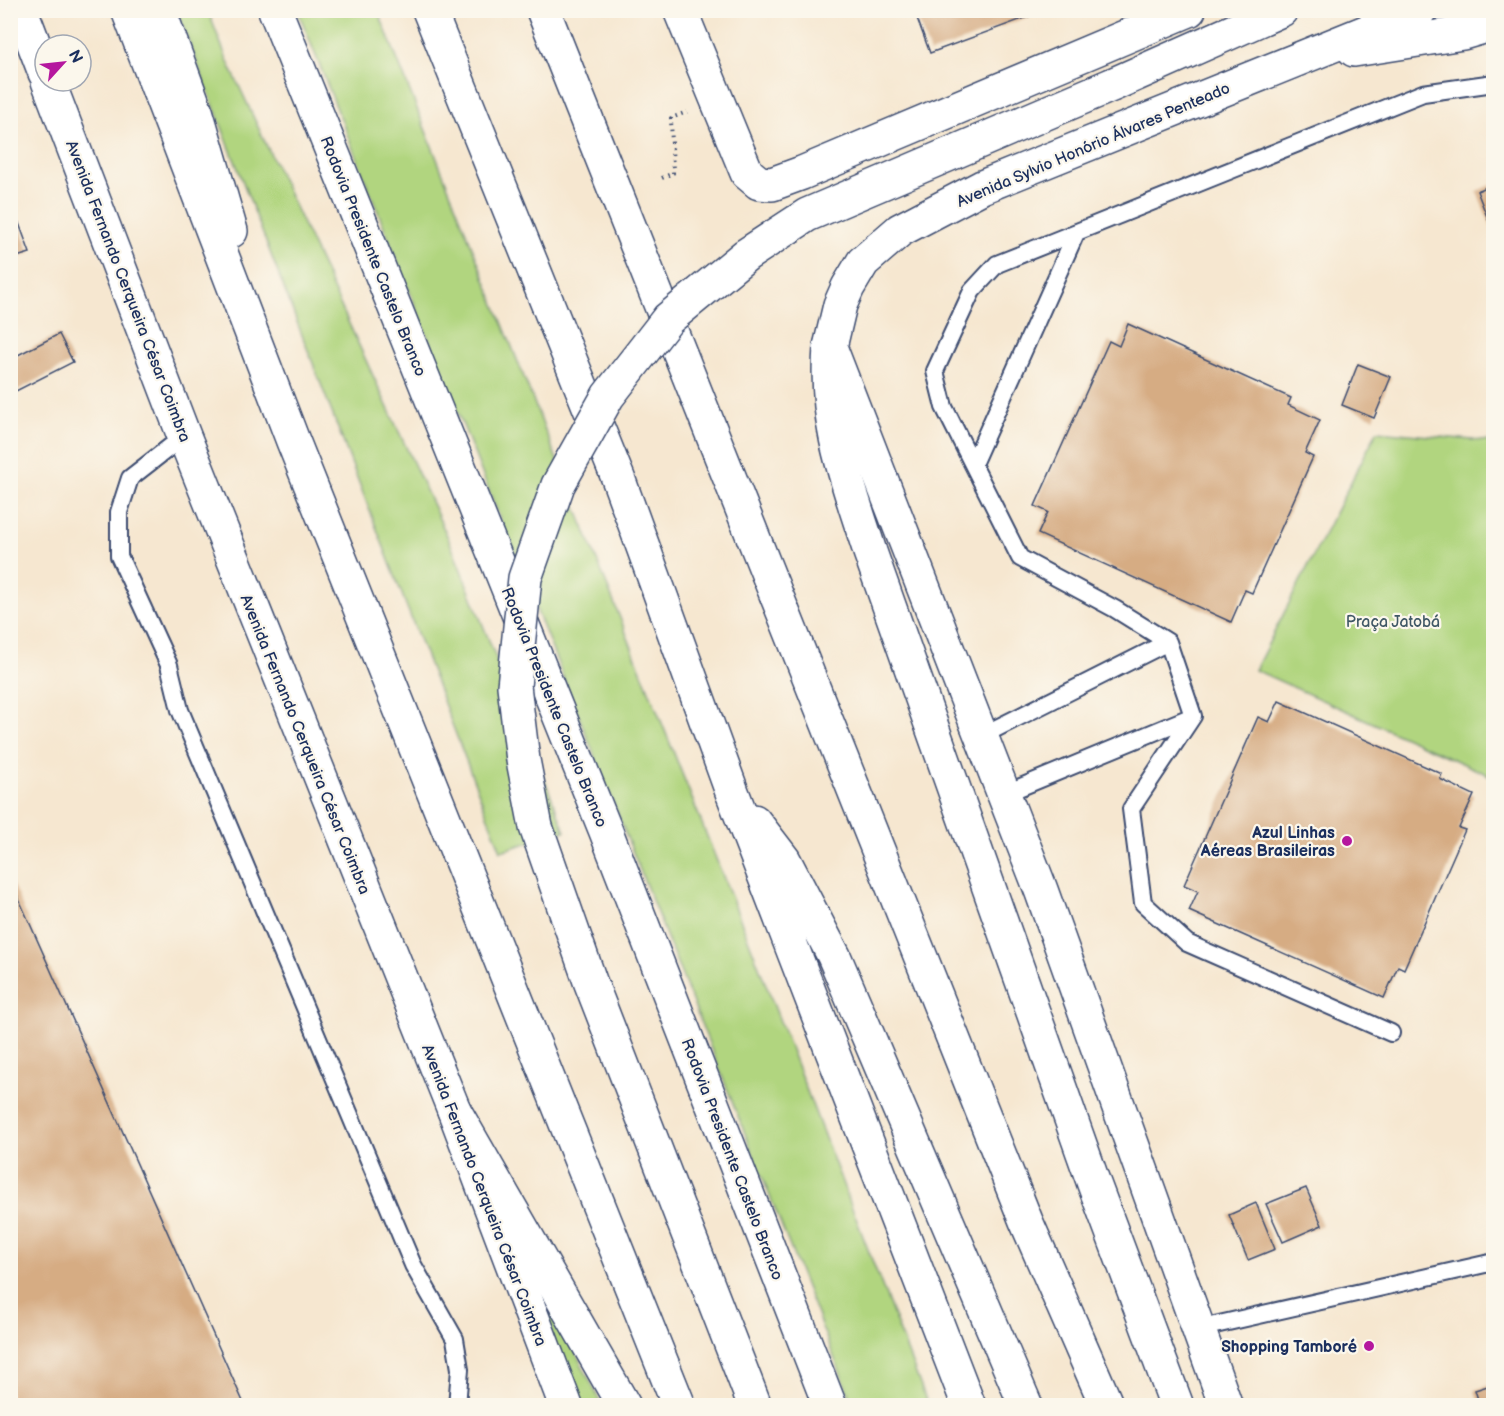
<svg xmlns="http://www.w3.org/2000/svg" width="1504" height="1416" viewBox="0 0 1504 1416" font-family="'Balsamiq Sans',sans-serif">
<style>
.green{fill:#b1d57f;stroke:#66826e;stroke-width:1.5}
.building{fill:#d6ac83}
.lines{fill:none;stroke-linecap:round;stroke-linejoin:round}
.lane-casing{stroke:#3c4b6f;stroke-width:20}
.secondary-casing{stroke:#3c4b6f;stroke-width:36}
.highway-casing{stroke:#3c4b6f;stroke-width:36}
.path{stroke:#3c4b6f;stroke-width:4;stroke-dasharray:1.5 4.5;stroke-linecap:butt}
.lane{stroke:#fff;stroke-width:16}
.secondary{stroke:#fff;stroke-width:33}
.highway{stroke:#fff;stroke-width:33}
.highway-bridge-casing{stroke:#3c4b6f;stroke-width:36;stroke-linecap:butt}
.highway-bridge{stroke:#fff;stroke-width:33}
.poi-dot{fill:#b5179e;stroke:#fbf7ec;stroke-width:2}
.labels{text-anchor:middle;stroke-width:4.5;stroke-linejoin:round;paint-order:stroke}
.street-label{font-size:16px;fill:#1b2f5e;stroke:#fbf7ec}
.park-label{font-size:16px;fill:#405866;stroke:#fbf7ec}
.poi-label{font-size:16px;font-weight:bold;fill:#1b2f5e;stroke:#fbf7ec;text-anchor:end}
</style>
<rect width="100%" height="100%" fill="#fbf7ec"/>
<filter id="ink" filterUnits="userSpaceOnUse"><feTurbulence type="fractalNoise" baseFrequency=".0167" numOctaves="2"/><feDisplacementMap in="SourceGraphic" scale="12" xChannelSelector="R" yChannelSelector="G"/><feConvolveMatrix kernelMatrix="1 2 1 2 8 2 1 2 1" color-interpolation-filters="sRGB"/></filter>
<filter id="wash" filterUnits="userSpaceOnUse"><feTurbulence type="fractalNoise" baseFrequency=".008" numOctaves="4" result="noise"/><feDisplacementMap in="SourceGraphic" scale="24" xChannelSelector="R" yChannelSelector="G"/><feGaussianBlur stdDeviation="1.35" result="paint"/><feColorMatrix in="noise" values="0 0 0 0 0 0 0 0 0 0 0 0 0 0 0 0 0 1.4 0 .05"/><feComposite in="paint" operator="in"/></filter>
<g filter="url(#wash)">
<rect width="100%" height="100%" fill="#f6e7d0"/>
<path class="green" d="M177 11H208L228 62 449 540 565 831 501 851Z
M298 11H378L756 959 928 1405H853Z
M1377 431 1493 442V777L1255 670Z
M507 1225 568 1337 602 1405H579Z"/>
<g id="blocks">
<path class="building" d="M914 10H1044V11L930 53Z
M1494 184V232H1493L1477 191Z
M10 199 30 253 10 259Z
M1128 324 1291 398 1288 405 1320 420 1305 453 1313 457 1252 593 1245 590 1231 622 1038 534 1048 512 1035 506 1109 341 1119 346Z
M59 334 73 362 10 394V359Z
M1358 364 1391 377 1374 418 1342 405Z
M1279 701 1442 774 1440 779 1474 795 1459 828 1465 830 1404 969 1398 966 1384 998 1189 911 1198 891 1184 885 1258 717 1269 722Z
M10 879 245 1406H10Z
M1306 1188 1322 1225 1283 1242 1266 1204Z
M1256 1203 1275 1249 1248 1260 1229 1215Z
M1494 1384V1406H1480L1475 1390Z"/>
</g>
</g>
<g filter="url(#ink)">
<use href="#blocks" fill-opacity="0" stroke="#3c4b6f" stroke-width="1.5"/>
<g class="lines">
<defs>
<path id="lane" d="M184 436 130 478 119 512V556L169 665 180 710 413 1265 455 1339 460 1369 457 1406
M973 464 1076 233
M981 736 1168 642
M1004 794 1193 716
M1391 1033 1187 943 1143 903 1131 809 1193 716 1168 642 1115 609 1020 558 944 407 935 371 972 291 997 264 1423 93 1494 83
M1197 1329 1494 1262"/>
<path id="secondary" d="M21 10 45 73
M680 10 747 173 759 183 772 184 802 173 1189 10
M1354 50 1463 33 1494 24
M48 81 184 436 454 1110 566 1406
M1226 1406 1041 890 830 347 840 305 848 287 863 262 900 230 982 187 1420 10"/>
<path id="highway" d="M128 10 293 441 679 1406
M159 10 197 114 231 231
M275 10 605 829 830 1406
M429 10 618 478 732 792 969 1406
M543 10 1026 1221 1107 1406
M1114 84 1281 10
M830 347C824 425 847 480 870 552L1094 1184 1177 1406
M754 821 784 860 834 956 1026 1406
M454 1110 624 1406"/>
</defs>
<use href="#lane" class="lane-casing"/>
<use href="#secondary" class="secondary-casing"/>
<use href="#highway" class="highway-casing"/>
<path class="path" d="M662 178 673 173 671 118 687 112"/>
<use href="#lane" class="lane"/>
<use href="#secondary" class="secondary"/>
<use href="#highway" class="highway"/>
<defs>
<path id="highway-bridge" d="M755 1406 590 981 536 827 523 760 514 686 525 578 558 485 608 396 668 319 746 255 807 215 1114 84"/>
</defs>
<use href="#highway-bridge" class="highway-bridge-casing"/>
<use href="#highway-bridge" class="highway-bridge"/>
</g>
</g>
<g class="poi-dot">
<circle cx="1347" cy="841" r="6"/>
<circle cx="1369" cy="1346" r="6"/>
</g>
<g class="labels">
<g class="street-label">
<text transform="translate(1093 144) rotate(-23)" y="6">Avenida Sylvio Honório Álvares Penteado</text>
<text transform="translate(374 256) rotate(68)" y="6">Rodovia Presidente Castelo Branco</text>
<text transform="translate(129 291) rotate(69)" y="6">Avenida Fernando Cerqueira César Coimbra</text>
<text transform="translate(555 707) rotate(68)" y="6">Rodovia Presidente Castelo Branco</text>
<text transform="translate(306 744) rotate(68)" y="6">Avenida Fernando Cerqueira César Coimbra</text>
<text transform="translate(733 1159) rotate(69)" y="6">Rodovia Presidente Castelo Branco</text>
<text transform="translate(485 1195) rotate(69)" y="6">Avenida Fernando Cerqueira César Coimbra</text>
</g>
<g class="park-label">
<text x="1393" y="627">Praça Jatobá</text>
</g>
<g class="poi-label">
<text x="1335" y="838">Azul Linhas<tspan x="1335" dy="18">Aéreas Brasileiras</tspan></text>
<text x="1357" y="1352">Shopping Tamboré</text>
</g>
</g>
<rect width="1504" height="1416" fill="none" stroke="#fbf7ec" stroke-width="36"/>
<g transform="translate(63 63) rotate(63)"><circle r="28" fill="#fbf7ec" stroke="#a1a7b3" stroke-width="1.5"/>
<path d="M0-4.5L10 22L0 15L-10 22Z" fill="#b5179e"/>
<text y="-9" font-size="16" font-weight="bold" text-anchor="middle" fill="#1b2f5e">N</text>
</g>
</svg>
